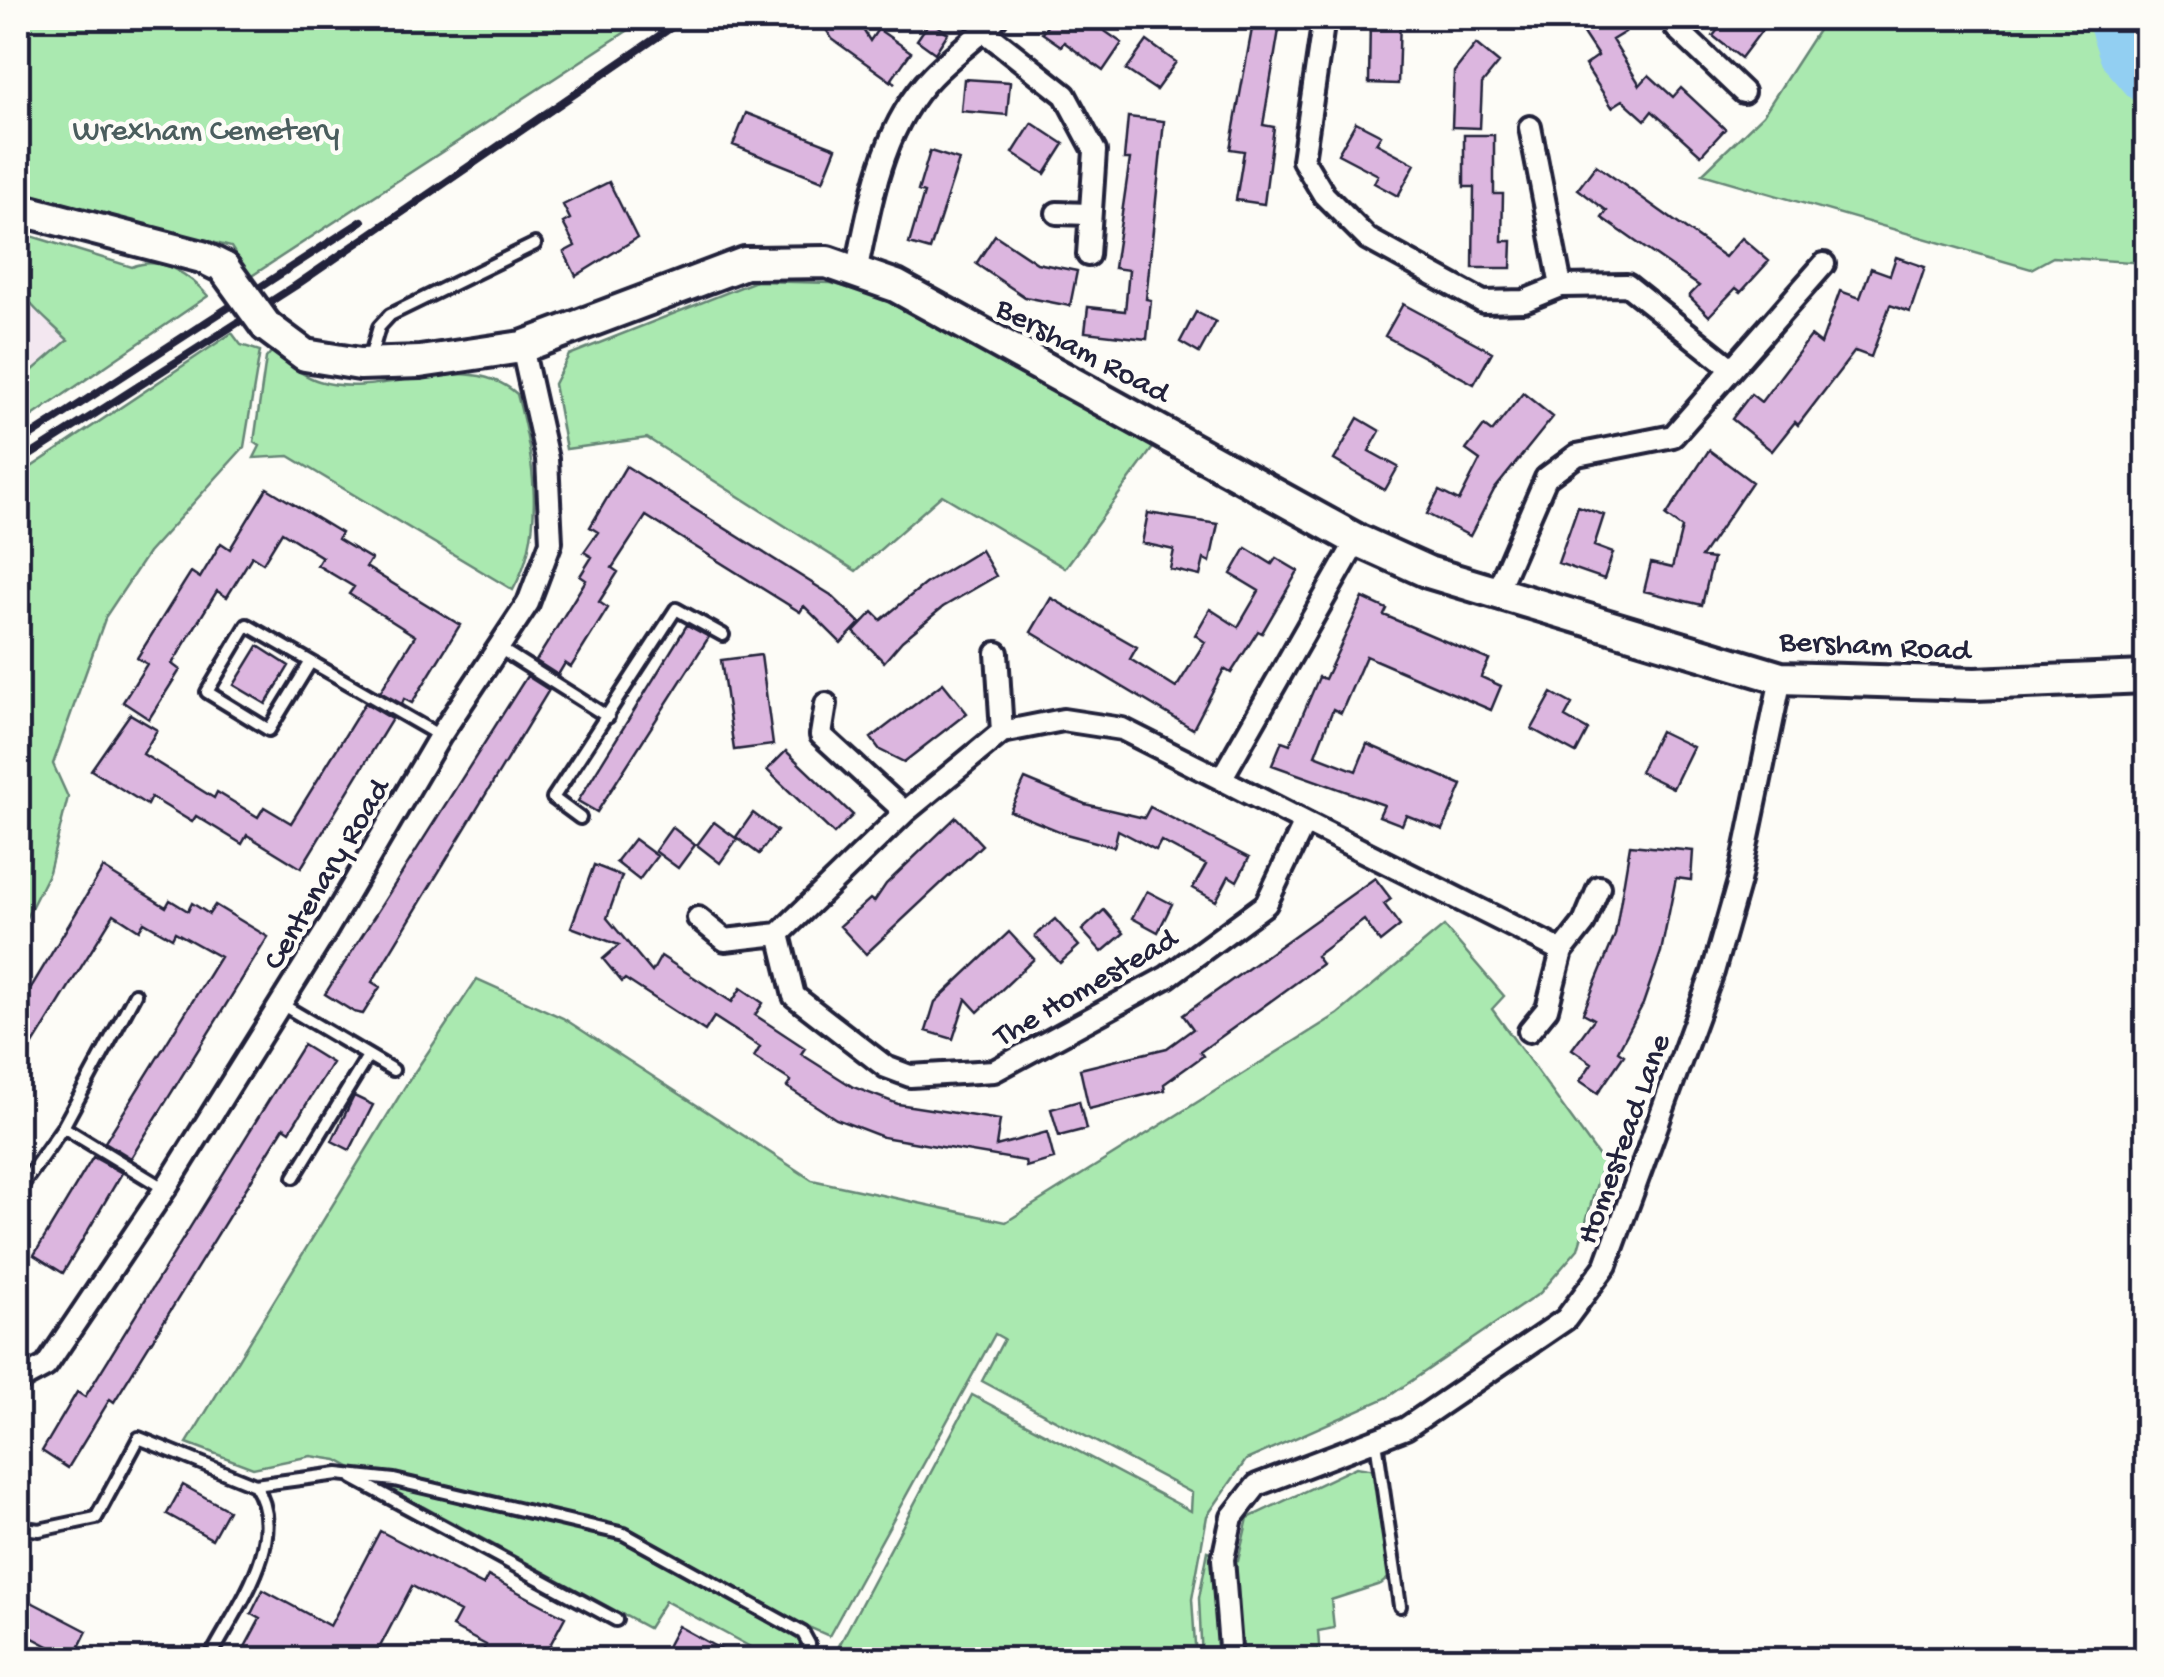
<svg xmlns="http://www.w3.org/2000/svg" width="2164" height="1677" viewBox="0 0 2164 1677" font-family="'Gochi Hand',sans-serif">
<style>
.built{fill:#f3e7f0}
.green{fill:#aae9b0;stroke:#668676;stroke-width:2.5}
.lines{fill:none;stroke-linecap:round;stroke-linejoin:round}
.river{stroke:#92cff2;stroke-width:48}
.building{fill:#dcb6df;stroke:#22223b;stroke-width:2.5}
.lane-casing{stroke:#22223b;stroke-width:18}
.street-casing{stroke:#22223b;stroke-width:28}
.secondary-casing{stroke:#22223b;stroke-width:38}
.lane{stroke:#fdfcf7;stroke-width:10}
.street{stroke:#fdfcf7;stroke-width:20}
.secondary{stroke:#fdfcf7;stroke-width:30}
.rail{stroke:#22223b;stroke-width:8}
.secondary-bridge-casing{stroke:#22223b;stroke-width:38;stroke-linecap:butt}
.secondary-bridge{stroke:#fdfcf7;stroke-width:30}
.labels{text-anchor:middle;stroke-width:9;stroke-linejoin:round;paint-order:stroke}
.park-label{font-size:32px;fill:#4b5e5e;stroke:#fdfcf7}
.street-label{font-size:32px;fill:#22223b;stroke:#fdfcf7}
</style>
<rect width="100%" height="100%" fill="#fdfcf7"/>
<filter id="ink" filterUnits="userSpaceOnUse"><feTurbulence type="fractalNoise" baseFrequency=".01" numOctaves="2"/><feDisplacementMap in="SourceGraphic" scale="20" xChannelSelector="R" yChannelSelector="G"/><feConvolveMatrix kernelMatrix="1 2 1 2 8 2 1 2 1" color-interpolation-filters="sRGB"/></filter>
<g filter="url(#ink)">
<path class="built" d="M18 232 143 270 18 383Z"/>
<path class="green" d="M18 18H647L250 277 231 247 18 191Z
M1826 18H2105L2146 89V263L2053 257 2031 269 1702 174 1763 115Z
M2121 18H2146V56L2121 23Z
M18 232 132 267C161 255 190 275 208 296L18 426V383L68 340C20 294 17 301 18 232Z
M756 281 831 283 877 296 1155 445 1065 568 942 495 856 571 647 438 566 449 554 384 569 355Z
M232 333 241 345 260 351 244 447 148 553 106 616 53 764 68 797 49 872 18 934V476Z
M272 351C286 361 302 376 319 381 382 401 463 347 517 394 534 458 546 531 513 590L289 456 254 458 260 446 254 442 266 358Z
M1444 926 1504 996 1492 1009 1603 1162 1578 1249 1540 1293 1388 1397 1246 1460 1207 1516 1192 1599 1196 1659H1126L1115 1654 1112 1660 832 1659 972 1395 1191 1511 1192 1493 982 1381 1004 1339 995 1334 829 1636 811 1628 794 1659H755L758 1651 665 1601 648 1628 337 1460 311 1456 253 1468 187 1443 406 1085 477 979 563 1018 812 1180 1006 1222 1338 1014Z
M1356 1467 1376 1470 1391 1576 1381 1584 1331 1600 1334 1628 1318 1631 1320 1659 1202 1660 1199 1598 1208 1551 1238 1561 1248 1518Z"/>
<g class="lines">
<path class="river" d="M2111 18 2123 53 2146 80"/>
</g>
<path class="building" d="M819 18H856L870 41 878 29 911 52 892 79 895 84 832 39Z
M1053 18H1086L1122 43 1103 71 1064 42 1061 46 1042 33Z
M1254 18H1281L1263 125 1274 127 1264 204 1236 200 1244 151 1230 149Z
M1370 18H1400L1398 84 1369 83Z
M1573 18H1616L1625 32 1612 40 1640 85 1649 75 1673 97 1681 88 1725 129 1701 155 1652 111 1645 120 1623 100 1612 107 1585 65 1598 56Z
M1727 18H1771L1741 58 1713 36Z
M930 21 948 33 935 53 917 40Z
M1147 41 1176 62 1156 90 1126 70Z
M1476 44 1499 63 1482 84 1480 128 1452 127 1454 72Z
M964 79 1010 82 1007 115 961 111Z
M746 113 836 148 823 181 733 145Z
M1128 117 1164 121 1146 299 1151 300 1147 339 1085 332 1088 307 1125 311 1129 270 1114 268 1130 159H1124Z
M1356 122 1381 135 1376 143 1415 164 1398 196 1374 183 1378 175 1338 154Z
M1032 123 1064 144 1045 174 1013 153Z
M1464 135H1494V194H1503L1502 241H1512L1511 268H1473L1474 187H1464Z
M930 151 959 160 930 250 909 244 924 193 918 191Z
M1596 165 1725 257 1742 238 1769 261 1741 292 1736 288 1709 316 1689 296 1699 286 1602 218 1607 211 1578 189Z
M609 182 637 238 576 276 564 252 575 246 563 223 570 219 563 205Z
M995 235 1037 263 1077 271 1070 306 1025 297 976 264Z
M1896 257 1925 267 1910 312 1890 305 1871 357 1855 351 1798 425 1795 422 1772 451 1732 419 1751 394 1761 402 1811 336 1821 344 1840 291 1860 298 1871 268 1890 275Z
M1403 304 1492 352 1474 384 1385 336Z
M1196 312 1216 322 1199 353 1180 342Z
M1523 393 1553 417 1494 490 1470 536 1427 514 1439 491 1459 501 1480 460 1466 450 1484 426 1492 432Z
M1358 418 1380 431 1369 451 1398 467 1385 490 1334 460Z
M1709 450 1752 482 1701 557 1713 559 1702 605 1644 591 1651 563 1672 568 1682 528 1666 516Z
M626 466 831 595 860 623 841 643 804 606 800 612 646 516 612 568 618 572 599 602 608 608 571 667 565 663 558 675 536 661 586 580 580 576 592 557 584 552 598 532 590 527Z
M267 488 341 533 338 539 371 559 366 567 460 625 412 703 404 699 402 704 380 692 415 636 349 594 354 587 317 565 322 557 282 532 263 563 252 556 227 597 217 591 172 664 180 670 149 719 123 702 147 664 137 658 191 572 200 578 221 543 230 549Z
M1578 506 1604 515 1594 546 1613 553 1604 579 1558 563Z
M1148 513 1218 524 1210 562 1204 559 1200 576 1170 569 1174 550 1142 543Z
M1246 548 1272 564 1276 558 1298 571 1262 633 1258 631 1231 673 1224 669 1193 729 1031 632 1051 598 1137 647 1130 659 1176 688 1205 642 1195 635 1210 609 1238 627 1259 591 1231 574Z
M981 550 996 576 943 607 902 641 884 662 854 632 873 612 881 620 925 584Z
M1363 598 1387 609 1384 615 1489 660 1481 677 1501 686 1491 710 1366 656 1341 713 1333 709 1315 755 1356 771 1367 744 1462 785 1443 830 1406 815 1402 825 1379 816 1384 805 1272 765 1282 741 1290 744 1319 677 1325 679Z
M687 625 709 637 597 812 578 801Z
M258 646 289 666 266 704 234 685Z
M761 655 773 745 734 750 721 660Z
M527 676 549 690 372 982 380 987 363 1014 354 1012 325 994Z
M943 683 967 713 904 762 880 750 871 738Z
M1552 693 1572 704 1565 717 1588 730 1576 753 1532 729Z
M365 703 392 719 301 868 247 835 242 844 196 816 192 822 151 797 147 805 91 770 130 714 157 730 143 754 214 798 217 792 258 817 264 807 291 823Z
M1660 731 1693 747 1673 788 1640 772Z
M786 751 853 815 834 834 767 770Z
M1025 779 1085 804 1144 818 1150 807 1249 858 1237 881 1229 876 1216 901 1193 888 1206 865 1161 841 1156 850 1118 830 1114 847 1066 834 1010 811Z
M753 813 777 831 759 854 736 837Z
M956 817 982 845 866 954 840 926 870 899 874 902 886 884Z
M714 822 737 839 720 863 697 845Z
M672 827 695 845 678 868 655 851Z
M634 839 657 856 639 880 616 862Z
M1630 845 1693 851 1691 880 1676 878 1661 952 1643 1004 1618 1051 1624 1055 1598 1093 1580 1081 1592 1063 1572 1049 1594 1019 1583 1013 1615 935Z
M594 865 622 876 607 918 652 972 661 956 732 1002 741 988 763 1003 755 1015 805 1048 801 1054 853 1087 898 1104 1000 1120 996 1146 1047 1132 1054 1159 1026 1167 1025 1161 883 1137 836 1119 787 1087 791 1081 754 1057 760 1047 714 1017 705 1031 625 979 622 982 603 959 619 945 571 927Z
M103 868 166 907 170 900 188 911 192 903 209 914 215 905 268 937 131 1158 105 1142 220 957 175 932 172 938 144 922 139 930 114 914 18 1069V1009Z
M1375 878 1391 899 1384 904 1400 926 1380 942 1364 920 1316 956 1322 964 1200 1052 1203 1056 1164 1084 1165 1090 1089 1109 1080 1069 1167 1048 1193 1029 1183 1015Z
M1147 891 1172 904 1158 932 1132 918Z
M1104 910 1124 933 1102 952 1082 930Z
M1055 919 1079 946 1060 963 1035 936Z
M1009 932 1034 959 978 1012 966 999 953 1039 926 1031 935 1002Z
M303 1045 332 1063 290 1131 284 1127 114 1402 110 1399 68 1468 42 1451 77 1392 85 1397Z
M354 1096 373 1105 350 1150 332 1141Z
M1079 1101 1086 1129 1059 1136 1051 1109Z
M93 1157 122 1173 63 1273 34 1255Z
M183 1485 228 1510 212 1539 167 1514Z
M380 1531 483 1585 488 1576 565 1617 542 1660H478L486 1645 452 1627 460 1612 412 1586 373 1660H238L260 1619 251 1614 263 1590 330 1626Z
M18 1595 87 1631 73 1659 18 1630Z
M678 1626 740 1660H660Z"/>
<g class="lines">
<defs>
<path id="lane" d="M370 358 379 327 390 315 535 244
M499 648 608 717
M310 663 269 730 207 692 247 625 440 736
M580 818 553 798 676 609 723 635
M281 1004 393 1070
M63 1127 165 1189
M294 1177 368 1056
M18 1191 63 1127 135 994
M1376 1441 1400 1606
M353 1478 616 1620
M18 1527 39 1530 96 1518 139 1438 255 1485 338 1474 394 1480 624 1534 803 1633 809 1644 803 1660
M209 1660C235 1609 291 1540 255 1485"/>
<path id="street" d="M1324 18 1303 160 1324 195 1368 239 1483 302 1524 301 1561 286 1627 285 1730 367
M1683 18 1676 28 1743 92
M984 31 1065 95 1095 151 1088 255
M1530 127 1561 286
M1057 213 1090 214
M856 272C871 203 881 128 932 76 952 55 977 39 996 18
M1497 591 1546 478 1577 455 1673 436 1824 264
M997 653 1002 732
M826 704 821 735 905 812
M1221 779 1122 729 1063 720 1002 732 905 812 779 934 794 996 886 1067 910 1076 994 1071 1167 977 1266 904 1305 822 1221 779 1357 540
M1305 822 1562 951
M698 918 725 940 779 934
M1529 1031 1547 1009 1562 951 1584 923 1599 887
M18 1381 46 1366 165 1189 326 931 440 736 528 603 551 542 547 459 522 347
M1231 1660 1223 1559 1232 1517 1257 1485 1406 1428 1566 1319 1606 1265 1713 972 1739 881 1781 678"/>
<path id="secondary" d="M18 209 202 257 224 268
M266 326 305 355 360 364 420 362 522 347 745 263 827 262 896 286 1357 540 1428 572 1781 678 1975 684 2146 677"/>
</defs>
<use href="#lane" class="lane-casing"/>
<use href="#street" class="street-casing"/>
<use href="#secondary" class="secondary-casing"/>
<use href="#lane" class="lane"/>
<use href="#street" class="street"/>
<use href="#secondary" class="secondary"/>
<path class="rail" d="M18 444 362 221
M18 463 295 286 685 18"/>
<defs>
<path id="secondary-bridge" d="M224 268 266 326"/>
</defs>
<use href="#secondary-bridge" class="secondary-bridge-casing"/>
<use href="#secondary-bridge" class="secondary-bridge"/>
</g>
</g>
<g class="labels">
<g class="park-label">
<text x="206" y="139">Wrexham Cemetery</text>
</g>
<g class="street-label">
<text transform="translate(1084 348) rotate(28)" y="11">Bersham Road</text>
<text transform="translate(1875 643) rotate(3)" y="11">Bersham Road</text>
<text transform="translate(324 873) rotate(-59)" y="11">Centenary Road</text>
<text transform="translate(1084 985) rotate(-30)" y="11">The Homestead</text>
<text transform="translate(1621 1138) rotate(-70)" y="11">Homestead Lane</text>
</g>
</g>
<rect width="2164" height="1677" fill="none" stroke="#fdfcf7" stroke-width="60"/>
<rect x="30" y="30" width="2104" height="1617" fill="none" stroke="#22223b" stroke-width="4" filter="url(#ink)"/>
</svg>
